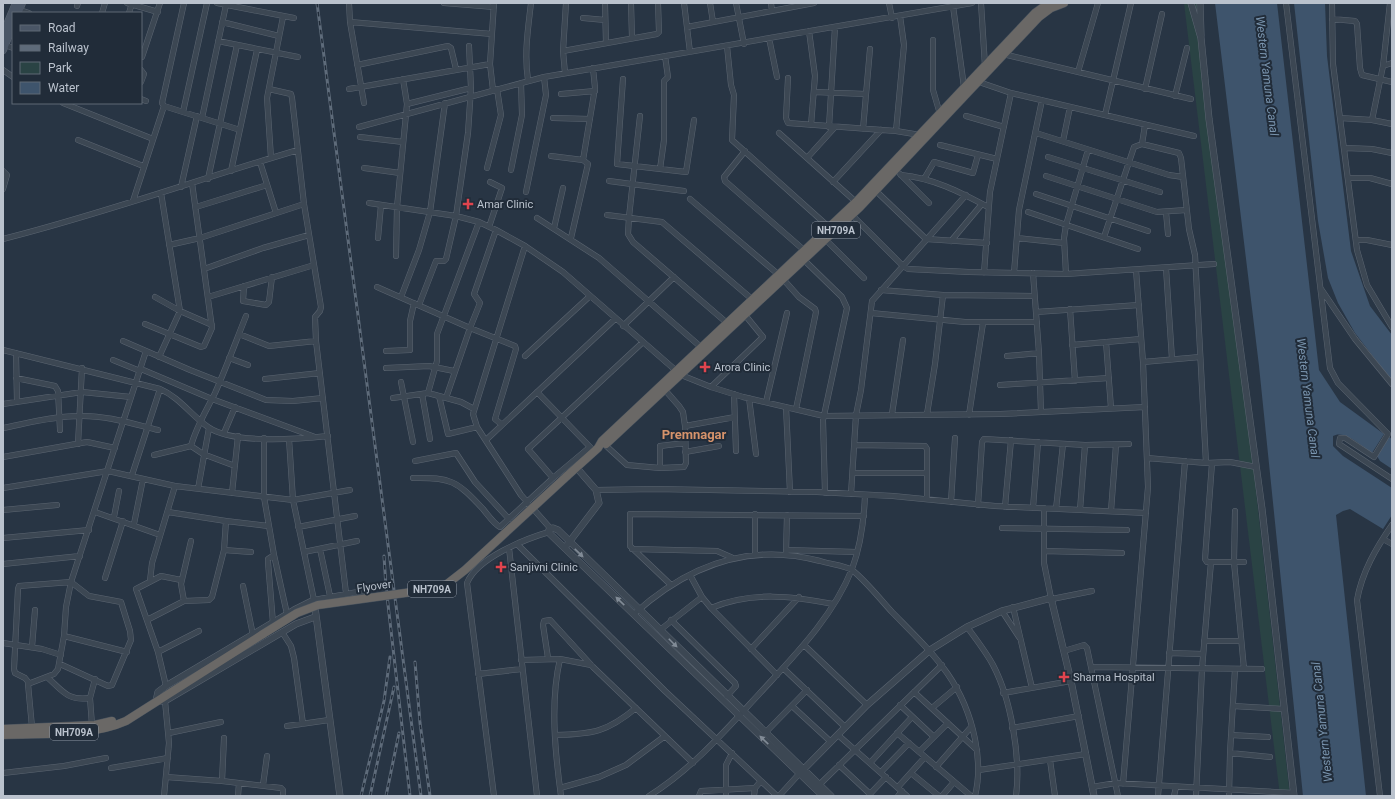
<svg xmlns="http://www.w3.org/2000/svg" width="1395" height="799" viewBox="0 0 1395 799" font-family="Roboto,sans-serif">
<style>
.green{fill:#2a4344}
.water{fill:#3e546c}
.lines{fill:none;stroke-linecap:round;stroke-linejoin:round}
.minor-casing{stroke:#5b6571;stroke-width:6}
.tertiary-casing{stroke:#5b6571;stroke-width:7}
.secondary-casing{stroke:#5b6571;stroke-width:8}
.trunk-casing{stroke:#47525e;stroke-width:9}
.minor{stroke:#3c4753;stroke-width:5}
.tertiary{stroke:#3c4753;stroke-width:6}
.secondary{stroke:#4a5666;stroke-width:7}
.trunk{stroke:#6a6866;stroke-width:8}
.rail-casing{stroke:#5e6b7a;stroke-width:3}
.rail{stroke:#212c39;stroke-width:1.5;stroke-dasharray:4.5;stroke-linecap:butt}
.trunk-bridge-casing{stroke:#47525e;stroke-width:9;stroke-linecap:butt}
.trunk-bridge{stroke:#6a6866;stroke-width:8}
.oneway{fill:#818b96}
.health-dot{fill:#e0444e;stroke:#212c39;stroke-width:1.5}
.labels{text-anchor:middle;stroke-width:4;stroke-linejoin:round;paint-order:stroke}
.shield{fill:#212c39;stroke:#8c95a1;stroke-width:1}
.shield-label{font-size:10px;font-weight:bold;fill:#bac2cd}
.poi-label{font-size:11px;fill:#bac2cd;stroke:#212c39;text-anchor:start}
.street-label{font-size:11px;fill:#bac2cd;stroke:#212c39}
.water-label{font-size:12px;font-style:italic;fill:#7a95af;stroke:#212c39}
.quarter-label{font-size:13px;font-weight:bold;fill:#d6936b;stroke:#212c39}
</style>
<rect width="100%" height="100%" fill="#283544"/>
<path class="green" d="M1184 3H1198L1242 366 1290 796H1280Z"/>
<path class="water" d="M1215 3H1277L1319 370 1340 402 1384 434 1372 453C1363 447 1344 429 1333 436V446L1343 456 1392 488V515L1383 529 1350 509 1343 511 1336 515 1366 796H1303L1259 366Z
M1294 3H1325L1327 56 1351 251 1370 306 1392 335V381L1355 333 1338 303 1328 278 1318 221Z
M1389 437 1392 439V469L1380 461 1377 456Z"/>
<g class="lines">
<defs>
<path id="minor" d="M127 3 158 12
M184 3 162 103 164 106 240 130
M217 3 294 18
M349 3 350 22 364 103
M444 3 494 7
M605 3 606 43
M631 3 632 38
M684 3 690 52
M710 3 713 22
M736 3 744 44
M771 3 772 11
M889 3 892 18
M981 3 985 66
M1286 3 1330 368 1338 383 1388 434 1374 457 1345 438H1340L1339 444 1392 479
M1332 3 1333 64 1357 250 1367 285 1392 327
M77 6 78 3
M953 6 964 87
M20 10 29 13
M102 13 105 3
M129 13 132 3
M583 18 605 20
M1332 19 1355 21 1357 24 1360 68 1362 75 1392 82
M222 22 279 36
M350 22 492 34
M687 27 814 3
M809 31 815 76 811 125
M769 38 777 77
M933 40V90L940 114
M218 41 298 57
M5 45 13 48
M727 46 731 85 734 95 732 140 830 228
M563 51 657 34 659 32 658 3
M1003 54 1191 99
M142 57 160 3
M357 65 448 46 451 48 456 69
M1383 66 1392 63
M3 70 13 77
M141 70 144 74 141 82
M1078 72 1098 3
M565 73 563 51 566 3
M788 78 786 118 788 123 896 131 920 135
M623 79 617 164 686 172 694 120
M528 80C524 54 528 29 531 3
M976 81 1011 93 1194 136
M269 89 291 94 292 98 304 204 321 307 320 311 315 317 316 341 346 593
M349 89 490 64
M1145 89 1162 14
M493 90 490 64 494 3
M814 92 866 94
M561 94 595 91
M1175 96 1187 48
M141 99 146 101
M63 103 153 139
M407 104 471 88
M183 112 207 3
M1105 115 1131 3
M640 116 629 217 628 234 633 242 727 323
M966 116 1004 127
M202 118 226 5
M553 118 590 119
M1340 118 1372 120 1392 124
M1372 120 1383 66 1390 3
M359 127 544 77 972 3
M829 127 835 27
M863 129 870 49
M896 131 904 45 900 16
M779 133 856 202
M1036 133 1169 175 1183 177
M360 137 403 142
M78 140 143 166
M1063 141 1070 107
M1142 144 1145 125
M940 145 997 159
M1345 148 1372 149 1392 153
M745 151 724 177 725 181 805 251
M551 156 583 160 588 164 571 238
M1048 157 1160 192
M271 158 267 98 283 17
M807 158 835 127
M583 160 595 88 593 68
M260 162 276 213
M364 168 400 173
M487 168 501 115 497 89
M660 169 664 140V81L668 77 665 56
M511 170 522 115 521 83
M3 171 7 175 3 189
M231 171 257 50
M900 174 929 203
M901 175C933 178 960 192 988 207
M1046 176 1157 212 1186 210
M1348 178H1370L1392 184
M208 179 237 45
M924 179 934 162 973 173 978 155
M609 181 684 191
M833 182 881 130
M181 187 197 116
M875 190 926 239 987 243
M526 192 546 95 544 77
M1036 194 1148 231
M690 199 779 275
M133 201 164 106
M369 203 456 216 479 222 496 230 525 246 563 272 681 375 711 387 743 397 824 416 1000 414 1145 407
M196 207 267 185
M1028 212 1138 249
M1166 212 1168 234
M850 213 903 266 908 269 969 272 1066 274 1214 264
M607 215 662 222 753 300
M537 218 599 258 702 348
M489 227 502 188 490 182
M554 228 563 188
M1104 237 1134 147 1142 144 1179 153 1181 158 1189 229 1195 255 1206 463
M378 238 381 205
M1017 238 1064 243
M3 239C103 214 199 179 298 150
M825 239 864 278
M1356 240H1367L1392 245
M951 241 982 204
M169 245 200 238 304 204
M525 246 473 414 477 427 521 495 551 529
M396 256 397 207 407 104 403 79
M804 260 842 297 847 308 823 420 825 493
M1166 268 1172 359
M204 269 263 248 309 235
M984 273 990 192 1011 93
M1014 273 1019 210 1042 100
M1033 273 1039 353 1041 412
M1066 274 1064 238 1066 225 1088 150
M783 279 799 297 815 309 816 312 796 409
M244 286 243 301 266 305 269 302 272 277
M377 287 470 328 515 346 516 349 495 419 501 424
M1321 289 1355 339 1392 384
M881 290 943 295 1034 296
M155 297 180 311 212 325
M208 297 314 265
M401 297 419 250 430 212 445 103
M419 305 436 261H444L446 259 456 216 468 133 471 88 469 46
M1070 309 1075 381
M1036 312 1139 305
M871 313 965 322H1037
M145 324 201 347 204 346 212 328 192 183
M623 326 674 277
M239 334 269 346 316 341
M123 341 190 370 266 400 293 401 323 398
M1106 342 1111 408
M1072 345 1141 339
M3 350 160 389C179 397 191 415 208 427 232 444 298 439 328 436
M386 351 410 350V321L414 303
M16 353 17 402
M525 356 590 296
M1007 356 1039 353
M159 357 180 311 161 193
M229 358 248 365
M113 360 140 371
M1143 362 1200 357
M386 368 429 366 454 371
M141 369 212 399 315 437
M16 378 55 386 58 391 60 430
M265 379 320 373
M401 382 413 442
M1000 385 1109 378
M711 387 763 337 745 315
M537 392 592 449
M428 393 437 361V334L479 222
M422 394 430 439
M734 394 736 451
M439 396 448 434 477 427
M393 398 428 393 461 402 474 409
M446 398 470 328 480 303 474 294 496 230
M749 398 756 454
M766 402 787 313
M3 404 82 392 131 397
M786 407 790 492
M892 414 903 340
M927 414 935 364 943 295
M969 415 983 323
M685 426 735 417
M3 428C28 423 54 416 79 416 106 415 133 424 158 430
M224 433 235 407
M264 438V497L274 555 287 614
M289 439 293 500 314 600 363 591
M486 440 615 319
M603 443 627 465 660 468 684 467 686 463 685 426 683 412 679 406 665 390
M78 444 82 368
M855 445 925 446 927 449V499
M191 446C196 427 206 411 215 393 226 368 236 341 246 316
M685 452 719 446
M154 455 191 446 203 454 235 466
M3 457 87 442 115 448
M1147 458 1206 463 1230 462 1256 467
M415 461 456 453 475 482 509 519
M1212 463 1205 559 1207 562H1244
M660 468V446L685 443
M853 473H927
M132 475 160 389
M413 478C451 477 457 481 483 509 488 515 494 524 500 527L553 478 590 447
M553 478 528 449 643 342
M3 488 108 471 175 486 293 500 350 490
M198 489 209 428
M596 490 655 489 817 492 893 496 995 506 1146 513
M232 493 238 436
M851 494 856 415 861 390 872 301 966 195
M951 502 955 438
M978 505 982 442 984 439 1085 445 1129 444
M1005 507 1011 440
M1033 508 1038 442
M1044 508V563L1051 598
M1056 509 1063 444
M3 510 57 505
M1080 510 1085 445
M1111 511 1116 445
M1235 511 1234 562 1244 669
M95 512 160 535
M168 512 226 521 268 526
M114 517 119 491
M134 524 143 479
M298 527 355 516
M1002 528 1127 530
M3 538 89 530
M1383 539 1392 544
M517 544 665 691 777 796
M509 548 537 796
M320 549 330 596
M632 549 717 551 733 558
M224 550 251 552
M786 550 857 552
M1044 551 1122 553
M304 552 357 541
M786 553 787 515
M755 555V514
M3 564 80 556
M690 575 702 597 711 608 777 675
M105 578 123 521
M150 581 152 563 175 486
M671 585 630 546V514L864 516
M243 586 253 635
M1052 599 1092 591
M184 601 181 584 191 541
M1013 607 1032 688
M711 608C752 591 792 596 833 604
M1002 611 1019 637
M634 614C687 566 749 542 820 561 829 564 844 565 852 570 863 578 882 601 892 612 932 653 963 680 975 739 979 759 980 776 975 796
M147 620 184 601 209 600 212 597 224 550 226 521
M671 620 735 683 736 686 727 696
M273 623 268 562V559L274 555
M967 627C976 639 986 652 993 665 1011 699 1021 758 1016 796
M660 630 702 597
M282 632 291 646 294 658 303 724
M64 636 127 652
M1204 641H1240
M3 643 42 649 61 655
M804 645 867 705
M32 647 35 610
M751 649 799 597
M1064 651 1084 645 1087 648 1118 796
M158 652 199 631
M1169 653 1203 654
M548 658 543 625 544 621 550 620 593 667 693 763
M560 659C550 702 555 752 561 796
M521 660 560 659 591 665
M1091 667 1262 669
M783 668 845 727
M478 674 522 669
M47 677C63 691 67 701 90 698
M29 683 25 678 15 673 14 669 18 589 19 586 71 582 89 596 121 602 130 631 131 640 112 685 108 686 60 664
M166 686 158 652 136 589 161 576 181 580
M914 692 977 750
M1003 693 1071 681
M900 705 934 737
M792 706 831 742
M1233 706 1284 709
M932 708 957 687
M92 725 90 698 95 679
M287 726 329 720
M32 727 28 684 54 674 58 669 64 636 66 607 71 582 146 351
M1012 728 1079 716
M169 733 221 722
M765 733 807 690
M897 733 971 796
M556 735C593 734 607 732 636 708
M838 735 907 796
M1231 735 1268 737
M919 752 948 723
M1230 753 1270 757
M1050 760 1055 796
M870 763 912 717
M839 765 870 794
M936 767 972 726
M111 768 168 758
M979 770 1086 754
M881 772 909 743
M3 773 64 766 106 758
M911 773 939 796
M166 777 222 781 281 788 283 790V796
M222 781 224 738
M1123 784 1148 487 1143 362 1136 270
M263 785 267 756
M819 785 942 665
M898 787 925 757
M1092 787 1116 783 1294 793
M560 788 599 777 626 765 665 736
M869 795 886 777
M164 796 169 743 165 701
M238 796 239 783
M494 796 467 583C477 558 525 539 549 532
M649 796C692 769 725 731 760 693 794 656 833 617 852 569 861 545 864 520 865 495
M699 796 701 791 755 788
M726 796V765L732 753
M754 796 755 788 761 781
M779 796 799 774
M898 796 902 791
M942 796 954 782
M1158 796 1185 461
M1174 796 1176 787
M1196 796 1202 669 1211 562
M1229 796 1230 753 1235 669
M1380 796 1357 600C1362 572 1376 548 1392 525"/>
<path id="tertiary" d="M1191 3 1201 38 1209 119 1262 509 1294 796
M1200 3 1201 36
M567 545 599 503 596 490 576 467
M315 617 296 624 165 701H156L158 692 166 686 294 610 314 600 340 796
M800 773 867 705 930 650 967 627 1002 611 1051 598 1071 681 1094 796
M823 796 550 534 549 530 553 528 558 530 831 796"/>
<path id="secondary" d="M18 13 22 3
M3 34 16 3
M3 50 13 25"/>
<path id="trunk" d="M606 444 860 207 1039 17 1051 8 1064 3
M567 476 598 448 602 441 856 202 1035 13 1049 3
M3 729 95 725 112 721
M3 735C42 733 90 737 126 721L263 634"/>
</defs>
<use href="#minor" class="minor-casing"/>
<use href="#tertiary" class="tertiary-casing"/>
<use href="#secondary" class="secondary-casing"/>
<use href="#trunk" class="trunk-casing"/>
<use href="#minor" class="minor"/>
<use href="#tertiary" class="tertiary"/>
<use href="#secondary" class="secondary"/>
<use href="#trunk" class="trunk"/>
<defs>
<path id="rail" d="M317 3 421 796
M384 556 386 587 410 796
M415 662 420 723 430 796
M361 796 384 701 390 657
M370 796 394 687
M386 796 399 733"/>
</defs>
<use href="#rail" class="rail-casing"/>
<use href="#rail" class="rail"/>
<defs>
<path id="trunk-bridge" d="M263 634 297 613 318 605 434 589 447 584 465 570 567 476"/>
</defs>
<use href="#trunk-bridge" class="trunk-bridge-casing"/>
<use href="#trunk-bridge" class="trunk-bridge"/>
</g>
<defs><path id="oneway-solid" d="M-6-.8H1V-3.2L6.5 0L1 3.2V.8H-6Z"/></defs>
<g class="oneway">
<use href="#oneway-solid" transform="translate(579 553) rotate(44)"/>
<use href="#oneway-solid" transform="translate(620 601) rotate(-136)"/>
<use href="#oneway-solid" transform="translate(673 643) rotate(45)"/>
<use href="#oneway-solid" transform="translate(764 740) rotate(-136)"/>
</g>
<g class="health-dot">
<path d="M466 198h4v4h4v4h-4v4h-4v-4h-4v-4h4z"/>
<path d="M703 361h4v4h4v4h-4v4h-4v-4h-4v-4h4z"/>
<path d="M499 561h4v4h4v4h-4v4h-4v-4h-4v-4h4z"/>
<path d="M1062 671h4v4h4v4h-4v4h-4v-4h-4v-4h4z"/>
</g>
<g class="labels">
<g class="shield">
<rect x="812" y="222" width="48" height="16" rx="3"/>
<rect x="408" y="581" width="48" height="16" rx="3"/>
<rect x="50" y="724" width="48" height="16" rx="3"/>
</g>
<g class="shield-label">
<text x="836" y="234">NH709A</text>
<text x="432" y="593">NH709A</text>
<text x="74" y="736">NH709A</text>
</g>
<g class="poi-label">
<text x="477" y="208">Amar Clinic</text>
<text x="714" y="371">Arora Clinic</text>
<text x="510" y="571">Sanjivni Clinic</text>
<text x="1073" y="681">Sharma Hospital</text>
</g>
<g class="street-label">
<text transform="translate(374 586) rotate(-8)" y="4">Flyover</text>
</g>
<g class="water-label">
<text transform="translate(1267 76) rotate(83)" y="4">Western Yamuna Canal</text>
<text transform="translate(1308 398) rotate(83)" y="4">Western Yamuna Canal</text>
<text transform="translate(1322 722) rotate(-96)" y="4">Western Yamuna Canal</text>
</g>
<g class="quarter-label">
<text x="694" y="439">Premnagar</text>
</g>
</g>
<rect width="1395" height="799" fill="none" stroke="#bac2cd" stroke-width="8"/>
<rect x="12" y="12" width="130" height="92" fill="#212c39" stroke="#5e6874"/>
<rect x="20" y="25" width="20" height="6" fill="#4a5666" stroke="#5e6874"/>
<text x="48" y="32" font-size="12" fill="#bac2cd">Road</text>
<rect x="20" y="45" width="20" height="6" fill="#5e6b7a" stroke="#5e6874"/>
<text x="48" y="52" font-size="12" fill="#bac2cd">Railway</text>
<rect x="20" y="62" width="20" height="12" fill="#2a4344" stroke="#5e6874"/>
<text x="48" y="72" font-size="12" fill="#bac2cd">Park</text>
<rect x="20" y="82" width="20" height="12" fill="#3e546c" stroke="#5e6874"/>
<text x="48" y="92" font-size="12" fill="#bac2cd">Water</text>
</svg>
